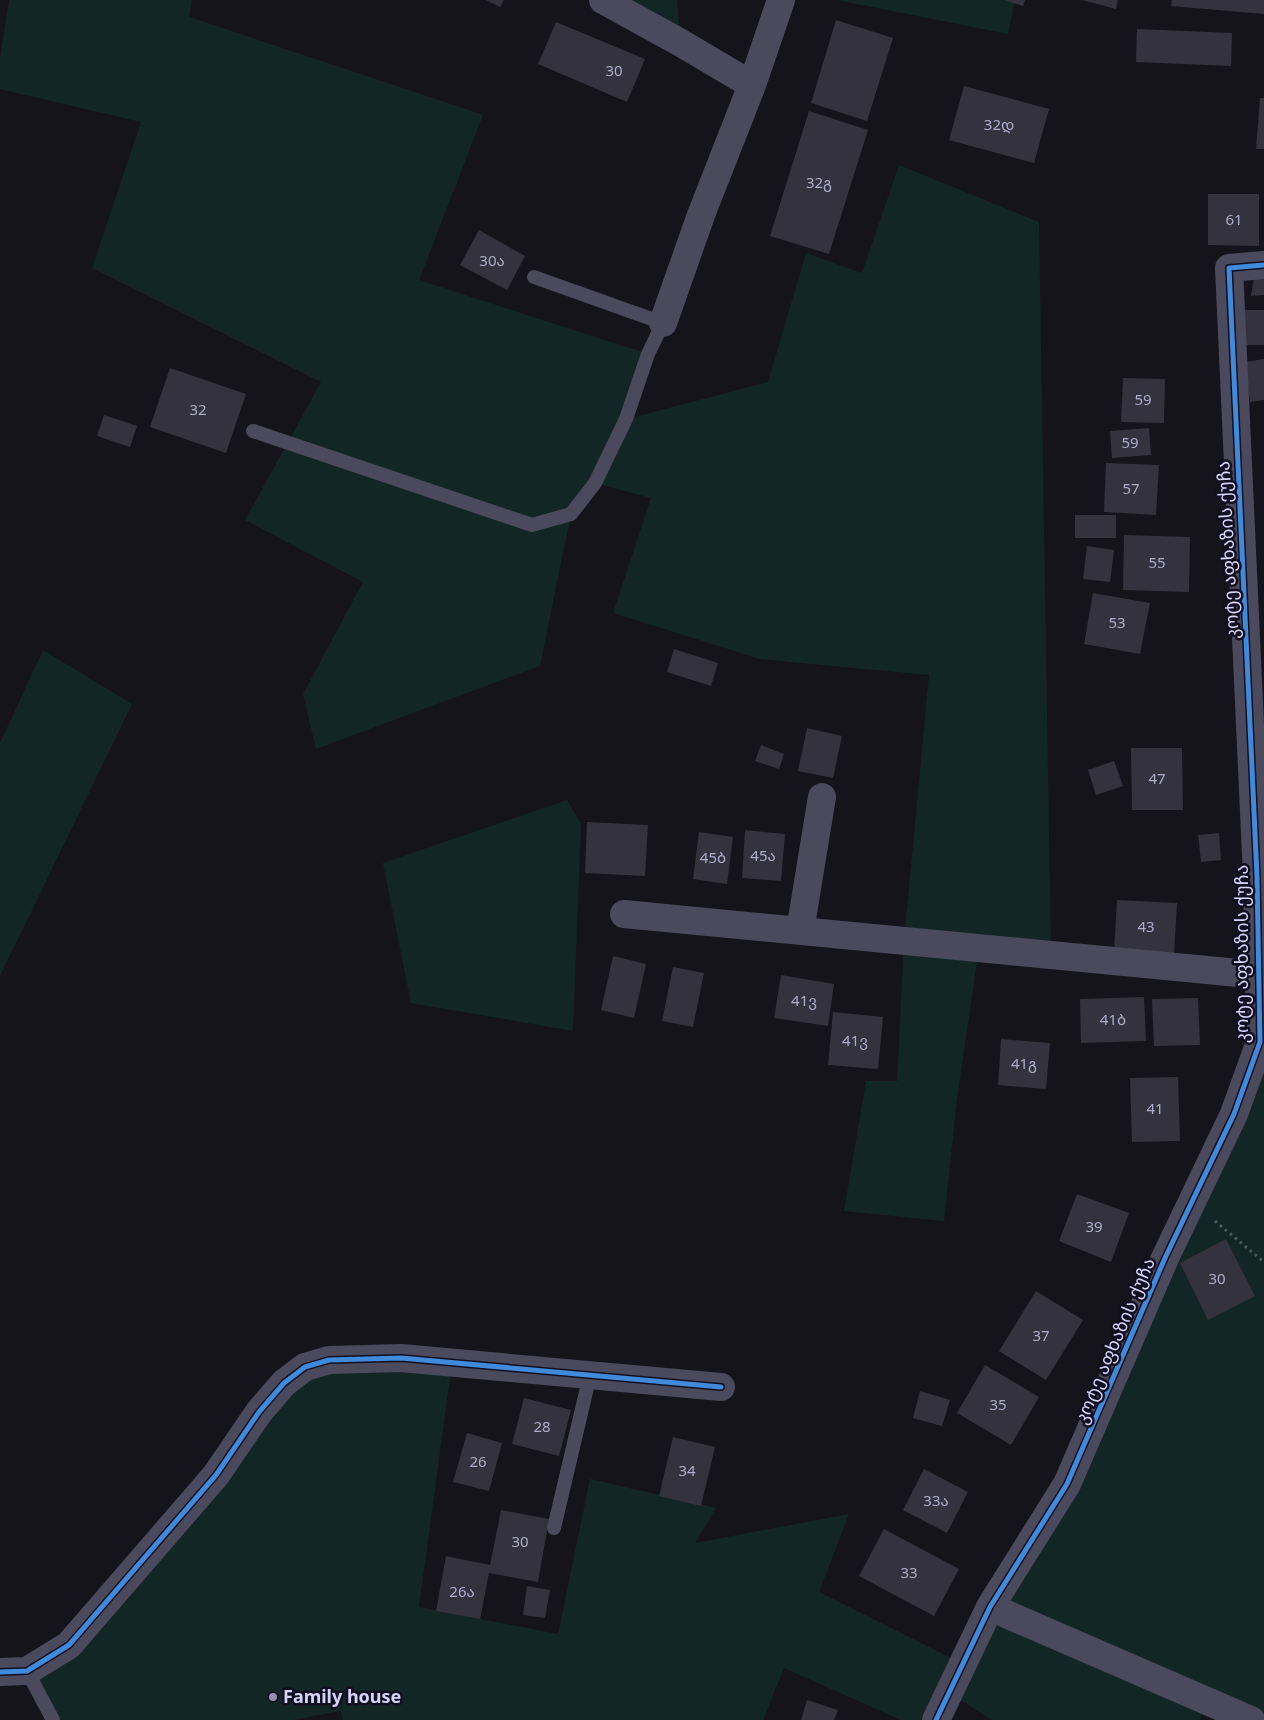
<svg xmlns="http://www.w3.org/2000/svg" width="1264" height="1720" viewBox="0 0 1264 1720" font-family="'Noto Sans','Noto Sans Georgian',sans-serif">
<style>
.green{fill:#132626}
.building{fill:#33323e}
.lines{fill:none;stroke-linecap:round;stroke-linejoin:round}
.path{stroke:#4c5963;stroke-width:3;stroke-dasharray:2.5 4;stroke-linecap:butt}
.service{stroke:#4a4a5c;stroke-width:14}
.minor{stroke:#4a4a5c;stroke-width:28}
.cycleway-casing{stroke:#121020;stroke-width:8}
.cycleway{stroke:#408adc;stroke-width:5}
.poi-dot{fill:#9391ac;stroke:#121020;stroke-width:2}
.labels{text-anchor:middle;stroke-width:5;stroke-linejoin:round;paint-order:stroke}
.number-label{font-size:15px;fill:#aeaccb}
.street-label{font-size:18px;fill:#d7d4fa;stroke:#121020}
.poi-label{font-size:18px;font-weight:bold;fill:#d7d4fa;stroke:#121020;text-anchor:start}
</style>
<rect width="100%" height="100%" fill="#15141c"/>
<path class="green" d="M9 0H192L189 17 483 115 419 280 648 354 627 419 768 382 806 253 862 273 899 165 1039 222 1051 955 979 948 957 1099 944 1221 844 1211 866 1081H897L904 941 929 675 760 659 613 613 651 498 595 483 571 514 540 666 316 749 303 694 363 582 245 520 321 382 92 268 141 122 0 89V59Z
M603 0H677L681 43Z
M837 0H1015L1008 34Z
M43 650 132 704 0 976V743Z
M567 800 581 824 573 1031 411 1003 383 863Z
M1264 922V1720L1205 1701 1200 1720H992L949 1693 936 1720H901L784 1668 763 1720H343L341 1711 293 1720H53L27 1671 305 1367 452 1363 419 1607 558 1634 590 1479 716 1508 695 1543 849 1514 819 1592 963 1664 1067 1484 1260 1042Z"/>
<path class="building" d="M486 0H504L500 7Z
M1004 0H1025L1023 6Z
M1082 0H1118L1116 9Z
M1172 0H1264V14L1171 6Z
M836 20 893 38 867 121 811 103Z
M556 22 645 59 627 102 538 64Z
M1137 29 1232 33 1231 66 1136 62Z
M964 86 1049 109 1034 163 949 140Z
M1260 98H1264V149H1256Z
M809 111 868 130 829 254 770 236Z
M1208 194H1259V246L1208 245Z
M479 230 525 256 507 290 460 265Z
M1264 276V295L1251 296 1254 277Z
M1245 310H1264V345H1244Z
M1264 359V400L1250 402 1245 362Z
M170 368 246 394 226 453 150 427Z
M1123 378 1165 379 1164 423 1121 422Z
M104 415 137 426 130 447 97 436Z
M1149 428 1151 455 1112 458 1110 431Z
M1106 463 1159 465 1156 515 1104 512Z
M1075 515H1116V538H1075Z
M1124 535 1190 537 1189 592 1123 590Z
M1087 546 1114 550 1110 582 1083 579Z
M1093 593 1150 603 1140 654 1084 644Z
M674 649 718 663 711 686 667 672Z
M807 728 842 736 833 778 798 771Z
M761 745 784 754 779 769 755 761Z
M1131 748H1182L1183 810H1132Z
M1114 761 1123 786 1096 795 1088 770Z
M587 822 648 825 645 876 585 873Z
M745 830 785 834 781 881 742 878Z
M699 832 733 837 727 884 693 879Z
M1219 833 1221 860 1201 862 1198 835Z
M1117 900 1177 903 1174 955 1114 952Z
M613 956 646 964 634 1018 601 1010Z
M673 967 704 973 693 1027 662 1021Z
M781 975 834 984 828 1026 774 1018Z
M1144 997 1146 1041 1081 1043 1080 999Z
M1198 998 1200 1045 1154 1046 1152 999Z
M833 1012 883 1017 878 1069 828 1065Z
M1001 1039 1050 1043 1046 1089 998 1085Z
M1178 1077 1180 1141 1132 1142 1130 1078Z
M1077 1194 1129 1213 1111 1262 1059 1241Z
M1226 1239 1255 1296 1208 1320 1180 1263Z
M1036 1291 1083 1320 1046 1380 999 1351Z
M985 1365 1039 1397 1011 1445 957 1413Z
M920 1391 950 1400 942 1426 913 1418Z
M524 1398 571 1410 559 1456 512 1444Z
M467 1433 502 1443 489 1491 453 1482Z
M673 1437 715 1447 701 1506 659 1496Z
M924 1469 968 1492 947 1533 903 1510Z
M501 1510 549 1519 538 1582 489 1573 480 1619 436 1611 446 1556 490 1565Z
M884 1529 959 1569 934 1616 859 1576Z
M527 1586 550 1590 545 1618 523 1615Z
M807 1700 838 1710 834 1720H801Z"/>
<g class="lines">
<path class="path" d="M1215 1221 1264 1262"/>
<path class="service" d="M253 431 532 525 571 514 595 483 626 419 648 354 663 323 534 277
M554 1528 590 1375
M27 1671 53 1720"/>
<path class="minor" d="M603 0 681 43 752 85
M663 323 701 215 752 85 781 0
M624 914 1259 975
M800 931 822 797
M990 1607 1251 1720
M0 1672 27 1671 69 1645 216 1475 259 1412 284 1383 305 1367 329 1360 401 1358 721 1387
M936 1720 990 1607 1067 1484 1165 1258 1234 1114 1260 1042 1257 877 1229 268 1264 265"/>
<defs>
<path id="cycleway" d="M0 1672 27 1671 69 1645 216 1475 259 1412 284 1383 305 1367 329 1360 401 1358 721 1387
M936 1720 990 1607 1067 1484 1165 1258 1234 1114 1260 1042 1257 877 1229 268 1264 265"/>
</defs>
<use href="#cycleway" class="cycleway-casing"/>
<use href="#cycleway" class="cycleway"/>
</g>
<circle class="poi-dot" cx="273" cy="1697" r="5"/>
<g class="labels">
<g class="number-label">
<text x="614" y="76">30</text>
<text x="999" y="130">32დ</text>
<text x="819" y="188">32გ</text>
<text x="1234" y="225">61</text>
<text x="492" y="266">30ა</text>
<text x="1143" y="405">59</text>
<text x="198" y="415">32</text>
<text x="1130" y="448">59</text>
<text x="1131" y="494">57</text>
<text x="1157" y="568">55</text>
<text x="1117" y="628">53</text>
<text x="1157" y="784">47</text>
<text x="763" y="861">45ა</text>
<text x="713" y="863">45ბ</text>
<text x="1146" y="932">43</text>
<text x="804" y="1006">41ვ</text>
<text x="1113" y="1025">41ბ</text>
<text x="855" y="1046">41ვ</text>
<text x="1024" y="1069">41გ</text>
<text x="1155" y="1114">41</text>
<text x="1094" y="1232">39</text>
<text x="1217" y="1284">30</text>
<text x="1041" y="1341">37</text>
<text x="998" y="1410">35</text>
<text x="542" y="1432">28</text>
<text x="478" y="1467">26</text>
<text x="687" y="1476">34</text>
<text x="936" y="1506">33ა</text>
<text x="520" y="1547">30</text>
<text x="909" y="1578">33</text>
<text x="462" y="1597">26ა</text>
</g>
<g class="street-label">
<text transform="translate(1228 550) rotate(-93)" y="6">კოტე აფხაზის ქუჩა</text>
<text transform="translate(1242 954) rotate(-90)" y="6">კოტე აფხაზის ქუჩა</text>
<text transform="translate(1115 1341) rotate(-67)" y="6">კოტე აფხაზის ქუჩა</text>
</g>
<g class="poi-label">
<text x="283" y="1703">Family house</text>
</g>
</g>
</svg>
